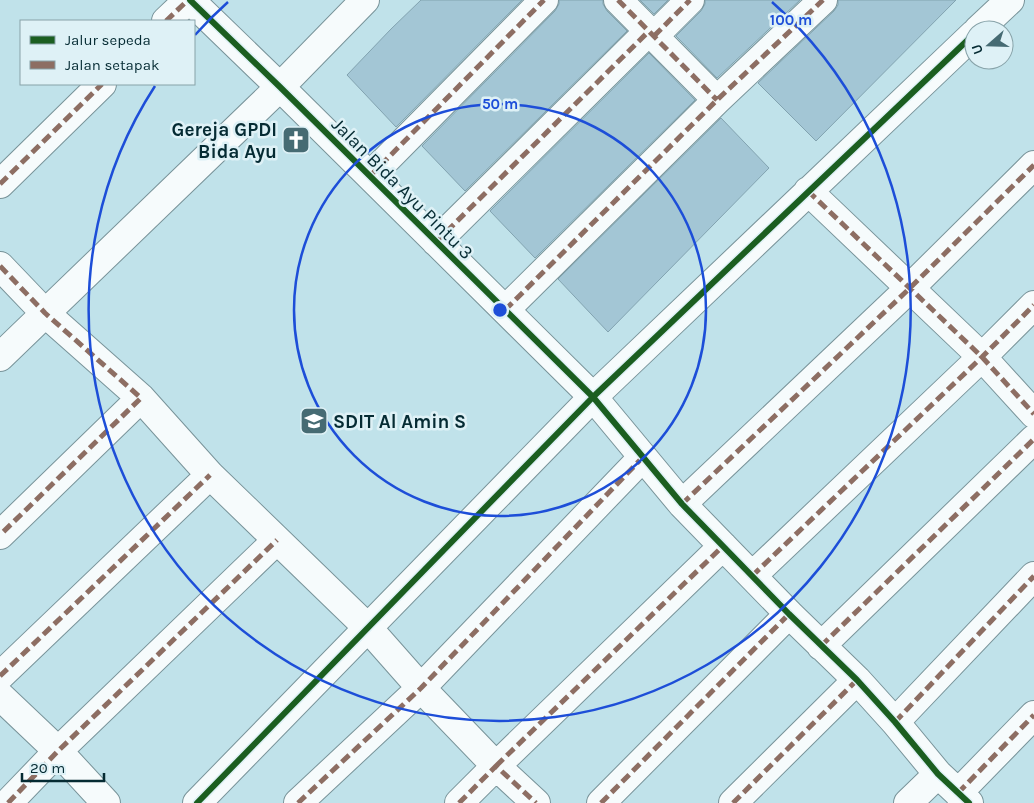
<svg xmlns="http://www.w3.org/2000/svg" width="1034" height="803" viewBox="0 0 1034 803" font-family="Karla,sans-serif">
<style>
.building{fill:#a3c6d5;stroke:#82a3b0}
.lines{fill:none;stroke-linecap:round;stroke-linejoin:round}
.minor-casing{stroke:#789399;stroke-width:30}
.minor{stroke:#f6fbfc;stroke-width:28}
.quiet{stroke:#8d6e63;stroke-width:5;stroke-dasharray:10 5;stroke-linecap:butt}
.cycleway-casing{stroke:#def1f6;stroke-width:9}
.cycleway{stroke:#1b5e20;stroke-width:6}
.ring{fill:none;stroke:#1d4ed8;stroke-width:2.5}
.labels{text-anchor:middle;stroke-width:5;stroke-linejoin:round;paint-order:stroke}
.poi-label{font-size:19px;font-weight:bold;fill:#052b33;stroke:#def1f6;text-anchor:end}
.street-label{font-size:19px;fill:#052b33;stroke:#def1f6}
.centre{fill:#1d4ed8;stroke:#def1f6;stroke-width:2.5}
.ring-label{font-size:15px;text-anchor:middle;font-weight:bold;fill:#1d4ed8;stroke:#def1f6;stroke-width:5;stroke-linejoin:round;paint-order:stroke}
</style>
<rect width="100%" height="100%" fill="#c0e2ea"/>
<path class="building" d="M421 0H522L396 127 347 75 391 29Z
M559 0H603V4L607 11 627 31 465 191 422 146 555 11 559 4Z
M640 0H668L654 14Z
M705 0H800L717 78 676 36 701 11 705 4Z
M838 0H956L816 141 758 83 834 11 838 5Z
M649 53 695 100 535 258 490 211Z
M721 118 769 168 608 332 558 279Z"/>
<g class="lines">
<defs>
<path id="minor" d="M190 0 280 87 593 397 682 504 789 614 857 680 895 722 938 774 969 803
M618 0 717 100
M166 21 188 0
M978 30 1010 0
M654 36 690 0
M370 176 544 0
M0 184 102 84
M808 191 982 357 1034 414
M436 242 649 31
M0 266 45 313 141 398 210 475 368 628 421 688 496 766 723 546
M505 310 717 100 823 0
M0 357 280 87 365 0
M682 504 910 288 1034 165
M0 535 141 398
M752 576 982 357 1034 305
M821 646 1034 439
M0 676 210 475
M0 696 58 751 106 803
M895 722 1034 576
M958 793 1034 715
M8 803 58 751 277 540
M197 803 593 397 974 34
M298 803 421 688 643 457
M459 803 496 766 536 803
M601 803 789 614
M733 803 857 680
M908 803 938 774"/>
</defs>
<use href="#minor" class="minor-casing"/>
<use href="#minor" class="minor"/>
<path class="quiet" d="M618 0 717 100
M166 21 188 0
M654 36 690 0
M370 176 544 0
M0 184 102 84
M808 191 982 357 1034 414
M436 242 649 31
M0 266 45 313 141 398 0 535
M505 310 717 100 823 0
M682 504 910 288 1034 165
M752 576 982 357 1034 305
M821 646 1034 439
M0 676 210 475
M895 722 1034 576
M496 766 723 546
M958 793 1034 715
M8 803 58 751 277 540
M298 803 421 688 643 457
M459 803 496 766 536 803
M601 803 789 614
M733 803 857 680"/>
<defs>
<path id="cycleway" d="M190 0 280 87 593 397 682 504 789 614 857 680 895 722 938 774 969 803
M197 803 593 397 974 34"/>
</defs>
<use href="#cycleway" class="cycleway-casing"/>
<use href="#cycleway" class="cycleway"/>
</g>
<g class="ring">
<circle cx="500" cy="310" r="206"/>
<path d="M195 35A411 411 0 0 1 228 2M772 2A411 411 0 1 1 155 86"/>
</g>
<defs>
<symbol id="church-square" viewBox="-11 -11 22 22"><rect x="-9" y="-9" width="18" height="18" rx="4" fill="#466b73" stroke="#def1f6"/><path d="M-1.2-6h2.4v3.5h3.3v2.4h-3.3V6h-2.4V-.1h-3.3v-2.4h3.3Z" fill="#fff"/></symbol>
<symbol id="school-square" viewBox="-11 -11 22 22"><rect x="-9" y="-9" width="18" height="18" rx="4" fill="#466b73" stroke="#def1f6"/><path d="M0-5L7-2L0 1L-7-2ZM-4 1L0 2.5L4 1V4Q0 6-4 4Z" fill="#fff"/></symbol>
</defs>
<g fill-rule="evenodd">
<use href="#church-square" x="280" y="124" width="32" height="32"/>
<use href="#school-square" x="298" y="405" width="32" height="32"/>
</g>
<g class="labels">
<g class="poi-label">
<text x="277" y="136">Gereja GPDI<tspan x="277" dy="22">Bida Ayu</tspan></text>
<text x="333" y="428" text-anchor="start">SDIT Al Amin S</text>
</g>
<g class="street-label">
<text transform="translate(403 188) rotate(45)" y="7">Jalan Bida Ayu Pintu 3</text>
</g>
</g>
<circle cx="500" cy="310" r="8" class="centre"/>
<g class="ring-label">
<text x="791" y="25">100 m</text>
<text x="500" y="109">50 m</text>
</g>
<rect x="20" y="20" width="175" height="65" fill="#def1f6" stroke="#87a2a8"/>
<rect x="30" y="36" width="25" height="8" fill="#1b5e20" stroke="#87a2a8"/>
<text x="65" y="45" font-size="15" fill="#052b33">Jalur sepeda</text>
<rect x="30" y="61" width="25" height="8" fill="#8d6e63" stroke="#87a2a8"/>
<text x="65" y="70" font-size="15" fill="#052b33">Jalan setapak</text>
<g transform="translate(989 45) rotate(250)"><circle r="24" fill="#def1f6" stroke="#87a2a8"/>
<path d="M0-4L9 19L0 12L-9 19Z" fill="#466b73"/>
<text y="-8" font-size="14" font-weight="bold" text-anchor="middle" fill="#052b33">U</text>
</g>
<path d="M22 773v8h82v-8" fill="none" stroke="#052b33" stroke-width="2.5"/>
<text x="30" y="773" font-size="15" fill="#052b33" stroke="#def1f6" stroke-width="4" paint-order="stroke">20 m</text>
</svg>
